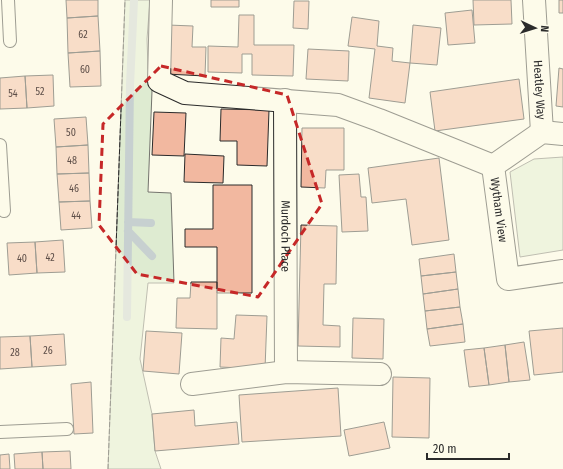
<svg xmlns="http://www.w3.org/2000/svg" width="563" height="469" viewBox="0 0 563 469" font-family="'Fira Sans Condensed',sans-serif">
<style>
.green{fill:#deebd1;stroke:#74746e}
.lines{fill:none;stroke-linecap:round;stroke-linejoin:round}
.stream{stroke:#c7d0d0;stroke-width:8}
.building{fill:#f2b8a0;stroke:#2b2b2b}
.service-casing{stroke:#2b2b2b;stroke-width:14}
.minor-casing{stroke:#2b2b2b;stroke-width:24}
.service{stroke:#fdfbea;stroke-width:12}
.minor{stroke:#fdfbea;stroke-width:22}
.fence{stroke:#2b2b2b;stroke-width:1;stroke-dasharray:5 2;stroke-linecap:butt}
.marked{fill:none;stroke:#c62828;stroke-width:3;stroke-dasharray:8 5;stroke-linejoin:round}
.labels{text-anchor:middle;stroke-width:3;stroke-linejoin:round;paint-order:stroke}
.number-label{font-size:10px;fill:#5d4e48}
.street-label{font-size:12px;fill:#2b2b2b;stroke:#fdfbea}
</style>
<rect width="100%" height="100%" fill="#fdfbea"/>
<path class="green" d="M125 0H150L147 39 148 68 152 91 148 192 171 193 174 283H148L140 359 152 414 155 451 161 469H108Z
M563 157V250L520 257 510 172 534 159Z"/>
<g class="lines">
<path class="stream" d="M128 222 151 223
M128 231 152 256
M127 317 130 85 134 0"/>
</g>
<path class="building" d="M66 0H98V16L67 18Z
M211 0H239V7H211Z
M473 0H511L512 24 474 25Z
M559 0H563V13H559Z
M294 1H309L308 29 293 28Z
M472 10 475 43 448 45 445 13Z
M239 15H254V45H294L293 76 252 75V54H242V73L208 72V46L238 47Z
M98 16 100 51 68 53 67 18Z
M352 17 379 21 377 46 393 48 392 61 410 63 405 103 369 98 375 49 348 46Z
M168 25 193 26 192 47H206L205 76 166 74Z
M413 25 441 28 437 65 410 63Z
M308 49 349 51 348 81 306 79Z
M100 51 101 86 70 87 68 53Z
M559 68 563 69V107L556 106Z
M53 75 54 106 27 108 25 76Z
M25 76 27 108 0 109V78Z
M519 79 524 119 435 131 430 92Z
M221 109 269 110 267 166 237 165V141H220Z
M154 112 186 113 184 156 152 155Z
M86 117 88 145 56 147 54 119Z
M302 128H344V170H326L325 188 301 187Z
M88 145 89 173 57 174 56 147Z
M185 154 224 156 223 183 184 182Z
M439 158 449 240 412 245 406 199 372 203 368 168Z
M89 173 90 201 59 202 57 174Z
M359 174 361 197H366L368 231 342 232 339 175Z
M213 185H252V293H217V247H185V229H213Z
M90 201 92 228 61 230 59 202Z
M301 225 337 226 336 284H324L323 325 340 326V347L298 346Z
M63 240 65 272 37 273 35 242Z
M35 242 37 273 9 275 7 243Z
M454 254 456 272 421 276 419 259Z
M456 272 458 289 423 294 421 276Z
M191 282H217V329L176 328 177 298H190Z
M458 289 460 307 425 311 423 294Z
M460 307 463 324 427 329 425 311Z
M236 315 267 316 265 369 220 367 221 338 234 339Z
M353 318 384 319 383 359 352 358Z
M463 324 465 342 430 346 427 329Z
M563 328V372L534 375 529 331Z
M146 331 182 333 179 374 143 371Z
M64 334 66 365 32 367 30 336Z
M30 336 32 367 0 369V337Z
M524 342 530 380 509 382 505 345Z
M505 345 509 382 489 385 484 348Z
M484 348 489 385 469 387 464 350Z
M393 377 430 378 429 438 392 437Z
M91 382 93 433 74 434 71 384Z
M338 388 341 436 242 442 239 395Z
M194 410 195 426 237 422 239 444 155 451 152 414Z
M384 422 390 448 349 456 344 430Z
M70 451 71 469H43L42 452Z
M42 452 43 469H15L14 454Z
M9 454 10 469H0V455Z"/>
<g class="lines">
<defs>
<path id="service" d="M8 0 10 41
M0 145 4 211
M0 432 67 429"/>
<g id="minor">
<path d="M161 0 159 81 185 93 338 105 379 120 493 166"/>
<path id="s1" d="M534 0 542 132"/>
<path id="s2" d="M285 100 286 372"/>
<path id="s3" d="M563 134 542 132 493 166 508 279 563 271"/>
<path d="M192 384 286 372 380 374"/>
</g>
</defs>
<use href="#service" class="service-casing"/>
<use href="#minor" class="minor-casing"/>
<use href="#service" class="service"/>
<use href="#minor" class="minor"/>
<path class="fence" d="M108 469 125 0"/>
</g>
<path d="M0 0H563V469H0ZM161 66 287 95 322 204 258 297 137 274 99 225 103 124Z" fill="#fdfbea" fill-opacity=".55" fill-rule="evenodd"/>
<path class="marked" d="M161 66 287 95 322 204 258 297 137 274 99 225 103 124Z"/>
<g class="labels">
<g class="number-label">
<text x="83" y="38">62</text>
<text x="85" y="73">60</text>
<text x="40" y="95">52</text>
<text x="13" y="97">54</text>
<text x="71" y="136">50</text>
<text x="72" y="164">48</text>
<text x="74" y="192">46</text>
<text x="76" y="219">44</text>
<text x="50" y="261">42</text>
<text x="22" y="262">40</text>
<text x="48" y="354">26</text>
<text x="15" y="356">28</text>
</g>
<g class="street-label">
<text dy="4" stroke="none"><textPath href="#s1" startOffset="90">Heatley Way</textPath></text>
<text dy="4" stroke="none"><textPath href="#s3" startOffset="125">Wytham View</textPath></text>
<text dy="4" stroke="none"><textPath href="#s2" startOffset="136">Murdoch Place</textPath></text>
</g>
</g>
<g transform="translate(535 28) rotate(94)" stroke="#fdfbea" stroke-width="3" paint-order="stroke">
<path d="M0-3L7 15L0 10L-7 15Z" fill="#2b2b2b"/>
<text y="-6" font-size="11" font-weight="bold" text-anchor="middle" fill="#2b2b2b">N</text>
</g>
<path d="M427 453v6h82v-6" fill="none" stroke="#2b2b2b" stroke-width="2"/>
<text x="433" y="453" font-size="12" fill="#2b2b2b" stroke="#fdfbea" stroke-width="3" paint-order="stroke">20 m</text>
</svg>
